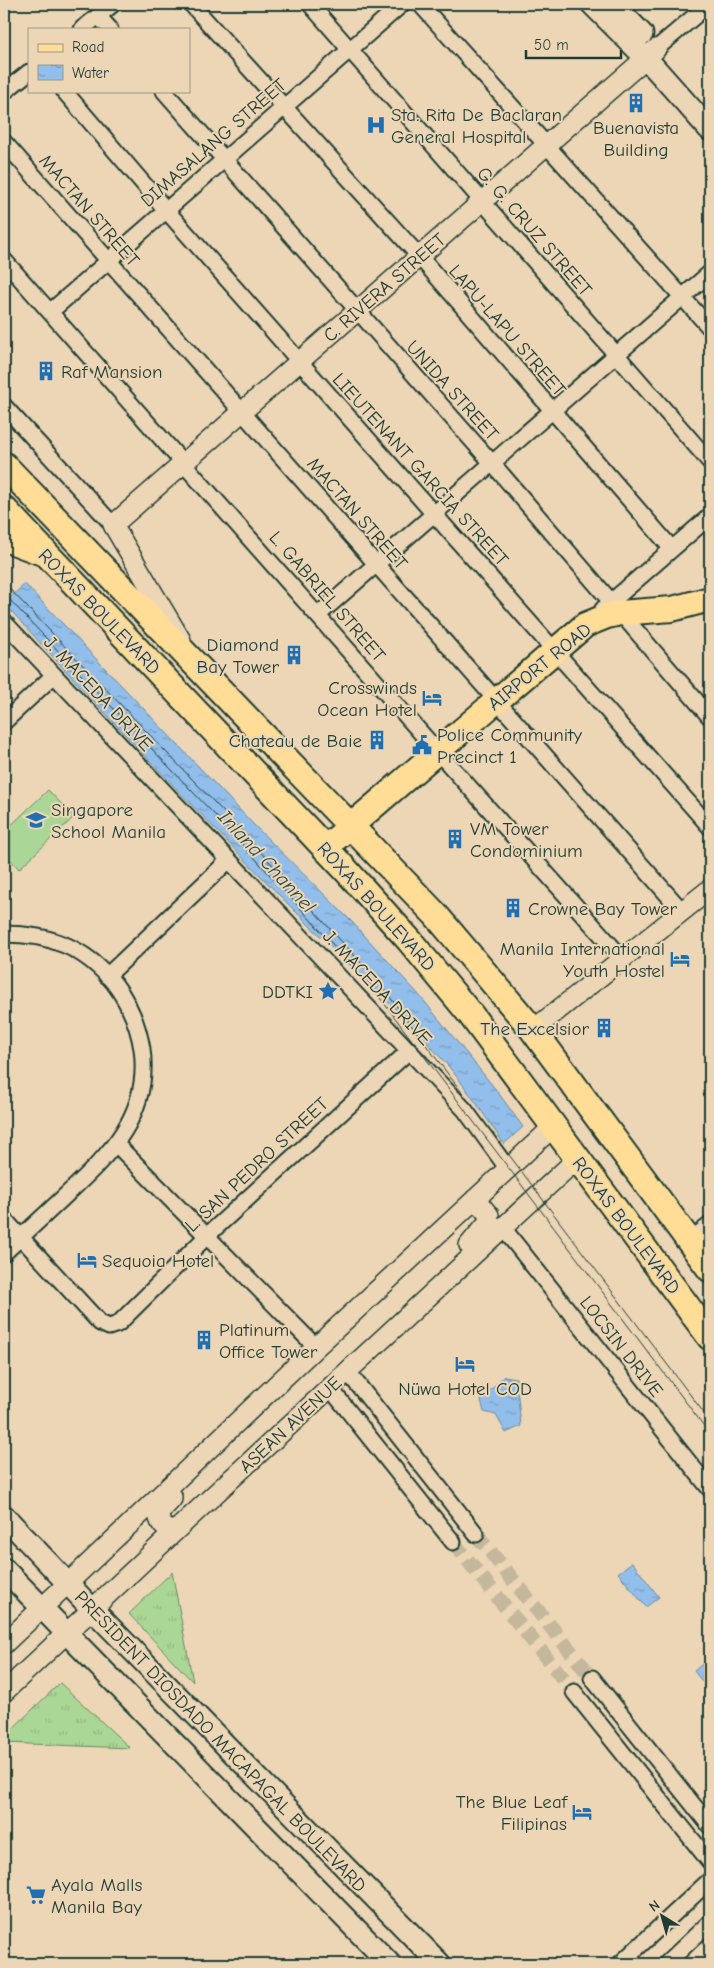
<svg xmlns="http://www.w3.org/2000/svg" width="714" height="1968" viewBox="0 0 714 1968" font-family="'Comic Neue',sans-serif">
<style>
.grass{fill:url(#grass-tufts);stroke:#648a65}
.pitch{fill:#aad796;stroke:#648a65}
.water{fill:url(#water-ripples);stroke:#648aa2}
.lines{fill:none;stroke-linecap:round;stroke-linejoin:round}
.minor-tunnel{stroke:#c4b79c;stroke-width:15;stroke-dasharray:15 8;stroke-linecap:butt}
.minor-casing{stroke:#1f3d34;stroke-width:19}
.tertiary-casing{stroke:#1f3d34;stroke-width:22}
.secondary-casing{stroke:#1f3d34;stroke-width:25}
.primary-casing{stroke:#1f3d34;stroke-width:28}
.trunk-casing{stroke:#1f3d34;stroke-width:29}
.minor{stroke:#edd6b6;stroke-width:15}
.tertiary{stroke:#edd6b6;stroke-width:19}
.secondary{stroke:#edd6b6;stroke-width:21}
.primary{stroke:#ffdd96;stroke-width:24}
.trunk{stroke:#ffdd96;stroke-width:25}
.tram{stroke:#1f3d34;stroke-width:1}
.labels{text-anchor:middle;stroke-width:4;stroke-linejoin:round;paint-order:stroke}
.poi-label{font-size:19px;fill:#1f3d34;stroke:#edd6b6;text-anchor:start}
.street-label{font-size:19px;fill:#1f3d34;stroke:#edd6b6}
.water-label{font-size:20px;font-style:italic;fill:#2a4a46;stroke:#edd6b6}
</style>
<defs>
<pattern id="grass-tufts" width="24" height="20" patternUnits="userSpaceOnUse" patternTransform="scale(1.25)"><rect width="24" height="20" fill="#aad796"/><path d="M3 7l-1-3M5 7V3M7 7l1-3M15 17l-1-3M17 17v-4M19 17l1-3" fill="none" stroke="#92b982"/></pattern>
<pattern id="water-ripples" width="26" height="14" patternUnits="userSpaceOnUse" patternTransform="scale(1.25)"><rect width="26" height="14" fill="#92beeb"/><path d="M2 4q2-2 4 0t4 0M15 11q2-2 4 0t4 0" fill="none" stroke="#779cbf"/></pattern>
</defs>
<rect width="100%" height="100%" fill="#edd6b6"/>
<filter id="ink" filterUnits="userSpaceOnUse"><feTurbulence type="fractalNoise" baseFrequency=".02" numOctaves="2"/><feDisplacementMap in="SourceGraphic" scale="10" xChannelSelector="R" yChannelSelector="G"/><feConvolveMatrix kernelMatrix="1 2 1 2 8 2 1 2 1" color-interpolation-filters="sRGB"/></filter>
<g filter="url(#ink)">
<path class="grass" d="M172 1572 193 1682 129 1614Z
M60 1683 130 1748 4 1743V1737Z"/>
<path class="pitch" d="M48 790 74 817 19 869 4 852V832Z"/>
<path class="water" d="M25 584 255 826 352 922 420 996 497 1091 523 1127 504 1144C486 1118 469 1091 449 1067 398 1008 339 956 284 900 189 803 95 704 4 603Z
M504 1376 516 1378 521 1426 506 1433 496 1415 484 1412 481 1400Z
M632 1562 659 1597 646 1607 618 1573Z
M707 1660 710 1665V1692L694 1671Z"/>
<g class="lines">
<path class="minor-tunnel" d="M476 1534 592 1678
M453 1542 574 1692"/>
<defs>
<path id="minor" d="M191 4 419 256 672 549
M310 4 710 462
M420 4 710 328
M98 16 110 29
M82 29 113 4
M656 49 709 4
M64 91 166 210 710 827
M164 91 492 463 710 717
M4 92 29 72
M4 142 682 911
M4 260 437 751 623 959
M50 312 402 4
M4 406 113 525
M603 609 710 516
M318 615 710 273
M4 622 465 1110 508 1169
M4 722 54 675
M4 934C50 934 84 947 114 983 129 1003 138 1024 142 1049 151 1115 109 1155 65 1196 45 1215 24 1234 4 1253
M107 976 229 860
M116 1144 316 1347
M4 1219 100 1323 109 1327 118 1324 211 1232 410 1050
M503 1228 710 1489
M689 1241 710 1225
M347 1371 476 1534
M330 1388 453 1542
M592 1678 710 1826
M574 1692 710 1862
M620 1964 710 1880
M666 1964 710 1922"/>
<path id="tertiary" d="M181 640 113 525 656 49
M533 1030 710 889
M469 1245 488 1222 489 1215 475 1199
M172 1496V1499L158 1514C160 1525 164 1528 174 1532
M4 1644 316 1347 554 1126
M4 1692 187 1520 578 1158"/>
<path id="secondary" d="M592 4 646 58 710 130
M613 4 642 34
M4 1516 92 1609 440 1964
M4 1569 390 1964"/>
<path id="primary" d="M325 848 585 625 607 616 620 613 672 609 710 599"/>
<path id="trunk" d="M4 465 435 914 533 1030 710 1269
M4 509 345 869 409 940 471 1015 710 1337
M4 538 41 552"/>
</defs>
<use href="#minor" class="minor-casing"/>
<use href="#tertiary" class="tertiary-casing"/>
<use href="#secondary" class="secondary-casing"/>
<use href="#primary" class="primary-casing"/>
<use href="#trunk" class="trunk-casing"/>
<use href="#minor" class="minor"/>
<use href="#tertiary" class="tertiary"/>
<use href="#secondary" class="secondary"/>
<use href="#primary" class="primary"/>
<use href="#trunk" class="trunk"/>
<path class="tram" d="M4 583 239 828 380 984 710 1421
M4 594 233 834 374 990 710 1434"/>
</g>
</g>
<defs>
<symbol id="building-bare" viewBox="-9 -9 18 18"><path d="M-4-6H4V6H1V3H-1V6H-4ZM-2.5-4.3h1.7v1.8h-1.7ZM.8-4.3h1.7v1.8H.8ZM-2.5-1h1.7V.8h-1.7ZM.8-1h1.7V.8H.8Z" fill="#1f6fb2" stroke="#edd6b6" stroke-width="2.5" paint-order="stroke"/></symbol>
<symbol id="hospital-bare" viewBox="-9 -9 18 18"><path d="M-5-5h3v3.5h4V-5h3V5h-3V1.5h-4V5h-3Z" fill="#1f6fb2" stroke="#edd6b6" stroke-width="2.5" paint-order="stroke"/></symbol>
<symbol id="hotel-bare" viewBox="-9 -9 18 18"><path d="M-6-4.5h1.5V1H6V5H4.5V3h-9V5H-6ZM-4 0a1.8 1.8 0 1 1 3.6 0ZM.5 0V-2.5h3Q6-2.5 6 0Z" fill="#1f6fb2" stroke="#edd6b6" stroke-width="2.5" paint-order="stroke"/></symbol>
<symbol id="civic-bare" viewBox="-9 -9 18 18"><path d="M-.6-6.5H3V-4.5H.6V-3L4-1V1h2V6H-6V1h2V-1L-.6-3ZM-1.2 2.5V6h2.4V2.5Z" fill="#1f6fb2" stroke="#edd6b6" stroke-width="2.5" paint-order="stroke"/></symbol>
<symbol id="school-bare" viewBox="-9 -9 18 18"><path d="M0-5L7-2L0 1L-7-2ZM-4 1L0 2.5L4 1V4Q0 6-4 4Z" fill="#1f6fb2" stroke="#edd6b6" stroke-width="2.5" paint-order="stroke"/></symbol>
<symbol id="sight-bare" viewBox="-9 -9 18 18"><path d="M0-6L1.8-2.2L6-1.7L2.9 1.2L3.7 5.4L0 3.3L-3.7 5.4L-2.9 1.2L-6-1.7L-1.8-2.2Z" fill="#1f6fb2" stroke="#edd6b6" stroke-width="2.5" paint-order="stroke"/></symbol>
<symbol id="supermarket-bare" viewBox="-9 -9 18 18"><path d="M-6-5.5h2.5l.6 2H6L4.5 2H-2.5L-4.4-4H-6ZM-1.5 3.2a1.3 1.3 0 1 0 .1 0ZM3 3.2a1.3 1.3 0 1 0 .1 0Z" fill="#1f6fb2" stroke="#edd6b6" stroke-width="2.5" paint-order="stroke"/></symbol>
</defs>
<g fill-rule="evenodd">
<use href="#building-bare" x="622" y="89" width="28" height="28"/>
<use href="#hospital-bare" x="362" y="111" width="28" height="28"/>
<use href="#building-bare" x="32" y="357" width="28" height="28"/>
<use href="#building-bare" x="280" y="641" width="28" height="28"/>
<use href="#hotel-bare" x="418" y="684" width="28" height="28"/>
<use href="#building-bare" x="363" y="726" width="28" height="28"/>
<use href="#civic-bare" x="408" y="731" width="28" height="28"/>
<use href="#school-bare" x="22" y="806" width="28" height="28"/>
<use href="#building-bare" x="441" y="825" width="28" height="28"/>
<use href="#building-bare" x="499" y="894" width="28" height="28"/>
<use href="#hotel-bare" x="666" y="945" width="28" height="28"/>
<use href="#sight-bare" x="314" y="977" width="28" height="28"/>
<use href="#building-bare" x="590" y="1014" width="28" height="28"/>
<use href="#hotel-bare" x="73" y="1246" width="28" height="28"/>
<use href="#building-bare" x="190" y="1326" width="28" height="28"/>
<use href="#hotel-bare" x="451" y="1350" width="28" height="28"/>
<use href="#hotel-bare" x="568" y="1798" width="28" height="28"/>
<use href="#supermarket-bare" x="22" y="1881" width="28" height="28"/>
</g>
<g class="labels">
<g class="poi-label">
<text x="391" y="121">Sta. Rita De Baclaran<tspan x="391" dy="22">General Hospital</tspan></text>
<text x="636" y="134" text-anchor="middle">Buenavista<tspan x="636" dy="22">Building</tspan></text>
<text x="61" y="378">Raf Mansion</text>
<text x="279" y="651" text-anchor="end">Diamond<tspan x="279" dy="22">Bay Tower</tspan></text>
<text x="417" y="694" text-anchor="end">Crosswinds<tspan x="417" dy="22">Ocean Hotel</tspan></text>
<text x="437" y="741">Police Community<tspan x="437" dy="22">Precinct 1</tspan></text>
<text x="362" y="747" text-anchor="end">Chateau de Baie</text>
<text x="51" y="816">Singapore<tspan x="51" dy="22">School Manila</tspan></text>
<text x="470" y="835">VM Tower<tspan x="470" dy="22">Condominium</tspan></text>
<text x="528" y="915">Crowne Bay Tower</text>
<text x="665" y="955" text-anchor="end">Manila International<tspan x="665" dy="22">Youth Hostel</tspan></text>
<text x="313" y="998" text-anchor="end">DDTKI</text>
<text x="589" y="1035" text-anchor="end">The Excelsior</text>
<text x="102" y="1267">Sequoia Hotel</text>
<text x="219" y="1336">Platinum<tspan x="219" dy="22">Office Tower</tspan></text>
<text x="465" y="1395" text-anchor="middle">Nüwa Hotel COD</text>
<text x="567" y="1808" text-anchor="end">The Blue Leaf<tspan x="567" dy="22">Filipinas</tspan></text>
<text x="51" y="1891">Ayala Malls<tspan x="51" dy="22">Manila Bay</tspan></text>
</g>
<g class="street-label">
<text transform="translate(213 142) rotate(-41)" y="7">DIMASALANG STREET</text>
<text transform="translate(90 210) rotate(49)" y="7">MACTAN STREET</text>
<text transform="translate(535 231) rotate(49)" y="7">G. G. CRUZ STREET</text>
<text transform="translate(384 287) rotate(-41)" y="7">C. RIVERA STREET</text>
<text transform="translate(508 330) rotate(49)" y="7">LAPU-LAPU STREET</text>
<text transform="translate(453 390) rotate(48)" y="7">UNIDA STREET</text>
<text transform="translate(421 469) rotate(48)" y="7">LIEUTENANT GARCIA STREET</text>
<text transform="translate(358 513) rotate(49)" y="7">MACTAN STREET</text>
<text transform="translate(328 596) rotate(49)" y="7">L. GABRIEL STREET</text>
<text transform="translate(100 611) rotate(46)" y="7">ROXAS BOULEVARD</text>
<text transform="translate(539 666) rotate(-39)" y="7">AIRPORT ROAD</text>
<text transform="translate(99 693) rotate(47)" y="7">J. MACEDA DRIVE</text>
<text transform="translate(377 906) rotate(48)" y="7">ROXAS BOULEVARD</text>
<text transform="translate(378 987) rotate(47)" y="7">J. MACEDA DRIVE</text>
<text transform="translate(256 1164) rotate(-43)" y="7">L. SAN PEDRO STREET</text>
<text transform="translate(627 1225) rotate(53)" y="7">ROXAS BOULEVARD</text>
<text transform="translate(622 1346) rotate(52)" y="7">LOCSIN DRIVE</text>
<text transform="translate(290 1424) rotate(-43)" y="7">ASEAN AVENUE</text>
<text transform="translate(221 1741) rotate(46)" y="7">PRESIDENT DIOSDADO MACAPAGAL BOULEVARD</text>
</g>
<g class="water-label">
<text transform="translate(267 861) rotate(47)" y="7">Inland Channel</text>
</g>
</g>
<rect width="714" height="1968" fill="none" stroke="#edd6b6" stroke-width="20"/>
<rect x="10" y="10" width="694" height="1948" fill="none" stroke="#1f3d34" stroke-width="2" filter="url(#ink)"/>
<rect x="28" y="28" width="162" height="65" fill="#edd6b6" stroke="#9b9982"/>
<rect x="38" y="44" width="25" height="8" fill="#ffdd96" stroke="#9b9982"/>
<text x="72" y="52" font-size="15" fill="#1f3d34">Road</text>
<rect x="38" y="65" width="25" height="15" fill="url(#water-ripples)" stroke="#9b9982"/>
<text x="72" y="78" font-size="15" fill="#1f3d34">Water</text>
<g transform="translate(662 1916) rotate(323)" stroke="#edd6b6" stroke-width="4" paint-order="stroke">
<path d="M0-4L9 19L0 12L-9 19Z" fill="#1f3d34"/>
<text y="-8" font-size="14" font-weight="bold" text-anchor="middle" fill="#1f3d34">N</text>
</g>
<path d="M526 50v8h95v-8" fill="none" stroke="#1f3d34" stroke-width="2.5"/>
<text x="534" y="50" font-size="15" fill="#1f3d34" stroke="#edd6b6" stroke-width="4" paint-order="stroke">50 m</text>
</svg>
